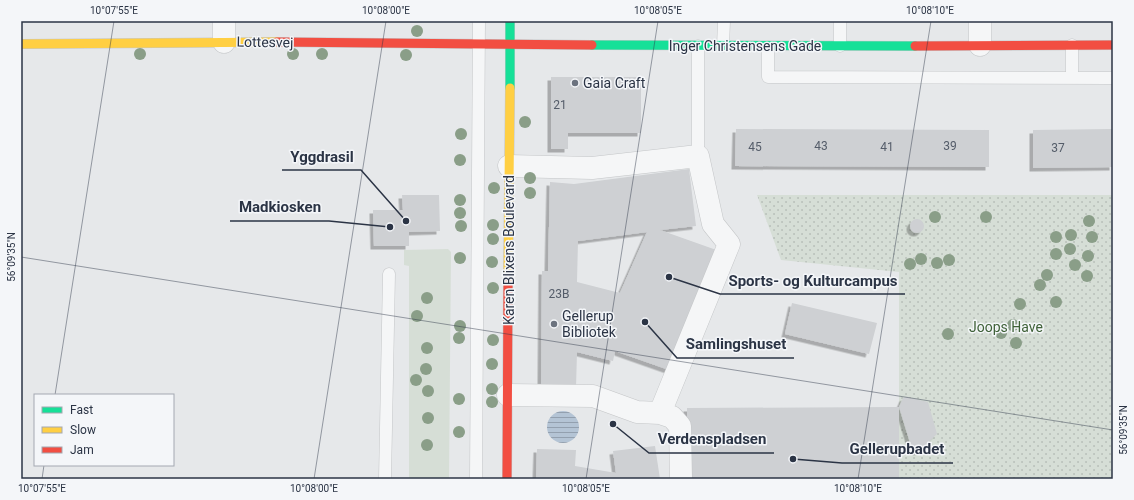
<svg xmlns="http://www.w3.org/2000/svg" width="1134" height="500" viewBox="0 0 1134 500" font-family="Roboto,sans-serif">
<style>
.grass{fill:#d6ded6}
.park{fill:url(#park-dots)}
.water{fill:url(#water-rules)}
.building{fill:#ced0d3;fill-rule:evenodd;filter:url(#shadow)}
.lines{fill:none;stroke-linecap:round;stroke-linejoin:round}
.lane-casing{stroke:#c4c6c8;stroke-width:13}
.street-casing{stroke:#c4c6c8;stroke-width:23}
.fast-casing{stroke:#c4c6c8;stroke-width:10}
.slow-casing{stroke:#c4c6c8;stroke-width:10}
.jam-casing{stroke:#c4c6c8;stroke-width:10}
.lane{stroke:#f5f6f7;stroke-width:12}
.street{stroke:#f5f6f7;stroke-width:22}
.fast{stroke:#16e098;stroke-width:9}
.slow{stroke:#ffcf43;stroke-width:9}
.jam{stroke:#f24e42;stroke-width:9}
.tree{fill:#8a9e88}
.ticks{fill:none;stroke:#2b3445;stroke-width:1;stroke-opacity:0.45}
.poi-dot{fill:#6c737f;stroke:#f4f6f9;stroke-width:1.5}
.labels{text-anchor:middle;stroke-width:3;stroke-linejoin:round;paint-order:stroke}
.number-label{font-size:12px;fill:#545c69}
.street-label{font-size:14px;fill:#2b3445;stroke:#f4f6f9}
.poi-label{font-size:14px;fill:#2b3445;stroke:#f4f6f9;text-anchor:start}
.park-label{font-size:14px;fill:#3f6138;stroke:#f4f6f9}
.leader{fill:none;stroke:#2b3445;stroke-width:1.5}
.callout-dot{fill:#2b3445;stroke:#f4f6f9;stroke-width:1.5}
.callout-label{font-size:15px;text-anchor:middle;font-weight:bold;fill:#2b3445;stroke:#f4f6f9;stroke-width:3;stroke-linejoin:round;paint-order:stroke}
.neatline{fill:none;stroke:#2b3445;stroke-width:1.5}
.ticks-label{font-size:10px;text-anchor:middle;fill:#2b3445}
</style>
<defs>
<pattern id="park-dots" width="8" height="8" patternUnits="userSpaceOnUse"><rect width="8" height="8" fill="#d6ded6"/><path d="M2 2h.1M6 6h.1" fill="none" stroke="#b8bfb9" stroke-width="1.8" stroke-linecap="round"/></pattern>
<pattern id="water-rules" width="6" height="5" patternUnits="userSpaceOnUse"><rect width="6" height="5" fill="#b4c4d5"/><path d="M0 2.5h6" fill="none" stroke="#93a0af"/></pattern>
<filter id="shadow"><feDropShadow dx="-3.5" dy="3.5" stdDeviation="0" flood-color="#0004"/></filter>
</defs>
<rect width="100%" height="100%" fill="#e6e8ea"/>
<path class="grass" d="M448 249 451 252 449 479H409V266L404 265V250Z"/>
<path class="park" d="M757 195H1113V479H899V272L781 260Z"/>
<path class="water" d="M547 427a16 16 0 1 1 32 0a16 16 0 1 1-32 0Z"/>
<path class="building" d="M551 77H641V133H568V149H551Z
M736 129 989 130V167L735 166Z
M1113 129V167L1033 168V130Z
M689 169 696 226 660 230 722 252 672 371 615 351 613 361 577 352 576 388H541L542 271H548L550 182 574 184ZM647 232 620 293 577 282 578 241Z
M402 195H439L440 231 409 232V246H374L373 210H403Z
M910 226a7 7 0 1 1 14 0a7 7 0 1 1-14 0Z
M792 303 877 323 869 354 785 334Z
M906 397 928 402 937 434 918 452 912 449 899 407 903 398Z
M899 407V479H687V408Z
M655 446 660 479H536L537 449 576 450 575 466 616 473 613 451Z"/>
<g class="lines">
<defs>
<path id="lane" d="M840 21V46
M723 46 724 21
M768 47V77L1113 78
M1072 77V45
M698 156V46
M385 479 389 274
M476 479 479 21"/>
<path id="street" d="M224 42V21
M980 45V21
M509 166 592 168 698 156 713 224 729 244 660 413
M508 395 593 396 637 412 660 413 672 417 680 426 681 479"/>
<path id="fast" d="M592 45 915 46
M510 88V21"/>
<path id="slow" d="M21 44 277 42
M508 284 510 88"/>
<path id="jam" d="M277 42 592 45
M915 46 1113 45
M507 479 508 284"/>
</defs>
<use href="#lane" class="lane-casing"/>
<use href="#street" class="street-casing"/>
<use href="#fast" class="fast-casing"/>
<use href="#slow" class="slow-casing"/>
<use href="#jam" class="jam-casing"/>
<use href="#lane" class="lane"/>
<use href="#street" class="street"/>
<use href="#fast" class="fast"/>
<use href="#slow" class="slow"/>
<use href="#jam" class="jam"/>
</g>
<g class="tree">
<circle cx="417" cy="31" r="6"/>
<circle cx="140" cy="54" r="6"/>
<circle cx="293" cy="54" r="6"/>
<circle cx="322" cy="54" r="6"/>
<circle cx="406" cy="55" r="6"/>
<circle cx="525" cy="122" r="6"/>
<circle cx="461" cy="134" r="6"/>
<circle cx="460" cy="160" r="6"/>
<circle cx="530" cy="178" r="6"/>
<circle cx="494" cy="188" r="6"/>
<circle cx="530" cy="193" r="6"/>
<circle cx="460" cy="200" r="6"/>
<circle cx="460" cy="213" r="6"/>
<circle cx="935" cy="217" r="6"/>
<circle cx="986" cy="217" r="6"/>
<circle cx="1089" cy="221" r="6"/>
<circle cx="493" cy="225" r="6"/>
<circle cx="461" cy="226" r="6"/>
<circle cx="1071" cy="235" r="6"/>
<circle cx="1056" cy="237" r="6"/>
<circle cx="1092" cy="237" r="6"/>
<circle cx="493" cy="239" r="6"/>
<circle cx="1070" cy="249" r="6"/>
<circle cx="1056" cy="254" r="6"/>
<circle cx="1088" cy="256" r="6"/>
<circle cx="460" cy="258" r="6"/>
<circle cx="921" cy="259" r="6"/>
<circle cx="949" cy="260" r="6"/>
<circle cx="492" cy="262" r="6"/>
<circle cx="937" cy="263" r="6"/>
<circle cx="910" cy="264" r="6"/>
<circle cx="1075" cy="265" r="6"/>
<circle cx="1047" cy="275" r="6"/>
<circle cx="1087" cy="276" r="6"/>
<circle cx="1040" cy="285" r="6"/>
<circle cx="493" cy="288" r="6"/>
<circle cx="427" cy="298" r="6"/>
<circle cx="1056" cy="302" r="6"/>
<circle cx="1020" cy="304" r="6"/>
<circle cx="417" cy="316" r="6"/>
<circle cx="1013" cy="325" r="6"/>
<circle cx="460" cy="326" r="6"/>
<circle cx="1001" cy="333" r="6"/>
<circle cx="948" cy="334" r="6"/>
<circle cx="459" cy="338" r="6"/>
<circle cx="493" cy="340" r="6"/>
<circle cx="1016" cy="343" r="6"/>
<circle cx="427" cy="348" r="6"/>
<circle cx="492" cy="364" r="6"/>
<circle cx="426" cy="369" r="6"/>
<circle cx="416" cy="380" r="6"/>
<circle cx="492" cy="389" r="6"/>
<circle cx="428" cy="391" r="6"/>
<circle cx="459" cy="399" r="6"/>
<circle cx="492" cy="402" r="6"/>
<circle cx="428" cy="418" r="6"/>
<circle cx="459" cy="432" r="6"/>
<circle cx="427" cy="445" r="6"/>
</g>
<path class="ticks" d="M21 257 1113 430M55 395 114 21M42 479 44 465M314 479 386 21M586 479 658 21M858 479 931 21"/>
<g class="poi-dot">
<circle cx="575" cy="83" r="4"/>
<circle cx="554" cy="324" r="4"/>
</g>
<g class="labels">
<g class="number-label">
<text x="560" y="109">21</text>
<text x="821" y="150">43</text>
<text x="950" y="150">39</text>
<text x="755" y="151">45</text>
<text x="887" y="151">41</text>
<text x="1058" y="152">37</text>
<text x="559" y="298">23B</text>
</g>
<g class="street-label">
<text transform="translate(265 42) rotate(1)" y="5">Lottesvej</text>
<text x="745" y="51">Inger Christensens Gade</text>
<text transform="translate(509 250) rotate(-90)" y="5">Karen Blixens Boulevard</text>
</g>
<g class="poi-label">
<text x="583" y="88">Gaia Craft</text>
<text x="562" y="321">Gellerup<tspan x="562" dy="16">Bibliotek</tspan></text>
</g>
<g class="park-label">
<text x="1006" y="332">Joops Have</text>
</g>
</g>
<path class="leader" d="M406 221L361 170H282M390 227L329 221H230M669 277L720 294H905M645 322L677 358H794M613 424L649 453H774M793 459L842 463H953"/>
<g class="callout-dot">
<circle cx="406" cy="221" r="4"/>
<circle cx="390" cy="227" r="4"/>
<circle cx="669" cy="277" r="4"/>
<circle cx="645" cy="322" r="4"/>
<circle cx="613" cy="424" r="4"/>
<circle cx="793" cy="459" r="4"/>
</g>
<g class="callout-label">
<text x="322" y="162">Yggdrasil</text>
<text x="280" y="212">Madkiosken</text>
<text x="813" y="286">Sports- og Kulturcampus</text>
<text x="736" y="349">Samlingshuset</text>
<text x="712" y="444">Verdenspladsen</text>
<text x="897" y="454">Gellerupbadet</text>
</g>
<rect width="1134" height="500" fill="none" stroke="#f4f6f9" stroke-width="44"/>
<rect x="34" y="394" width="140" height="72" fill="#f4f6f9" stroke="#a4a8b1"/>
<rect x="42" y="407" width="20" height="6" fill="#16e098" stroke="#a4a8b1"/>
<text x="70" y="414" font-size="12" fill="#2b3445">Fast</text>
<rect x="42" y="427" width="20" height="6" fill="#ffcf43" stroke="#a4a8b1"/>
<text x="70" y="434" font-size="12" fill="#2b3445">Slow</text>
<rect x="42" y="447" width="20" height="6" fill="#f24e42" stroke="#a4a8b1"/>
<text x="70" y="454" font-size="12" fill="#2b3445">Jam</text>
<rect x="22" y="22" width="1090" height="456" class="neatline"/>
<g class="ticks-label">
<text x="114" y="14">10°07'55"E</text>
<text x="386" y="14">10°08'00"E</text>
<text x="658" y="14">10°08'05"E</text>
<text x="930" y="14">10°08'10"E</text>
<text transform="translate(11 257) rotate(-90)" y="4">56°09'35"N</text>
<text transform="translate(1123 430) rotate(-90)" y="4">56°09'35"N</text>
<text x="42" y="492">10°07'55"E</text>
<text x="314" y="492">10°08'00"E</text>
<text x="586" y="492">10°08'05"E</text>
<text x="858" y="492">10°08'10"E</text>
</g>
</svg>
